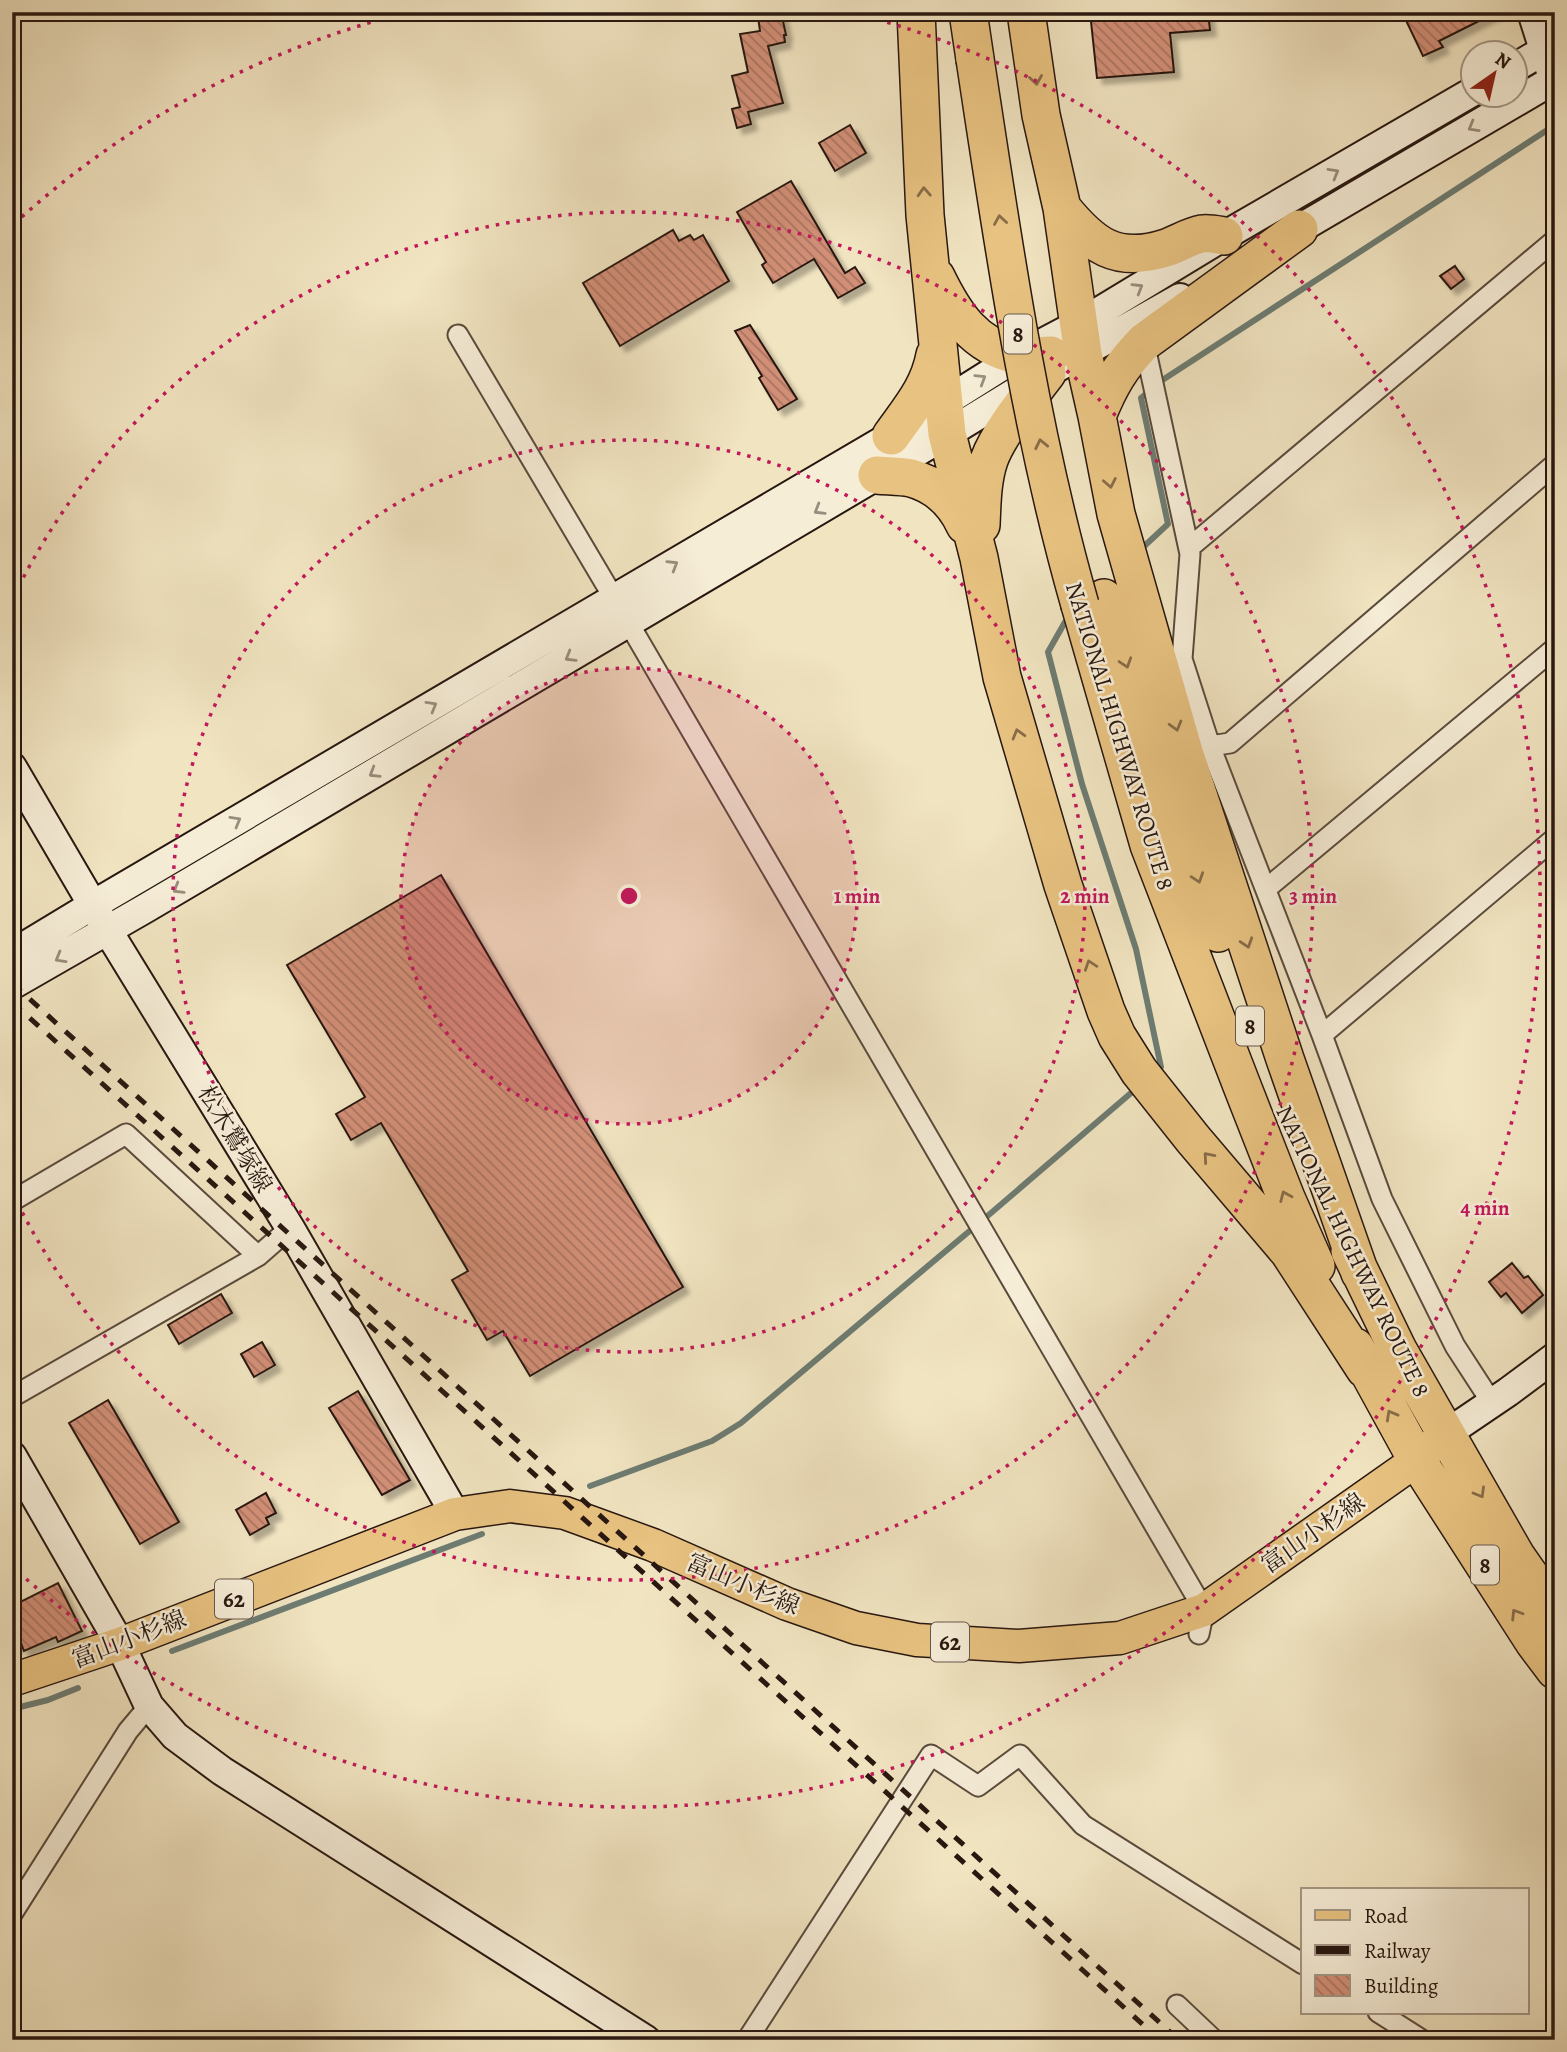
<svg xmlns="http://www.w3.org/2000/svg" width="1567" height="2052" viewBox="0 0 1567 2052" font-family="Alegreya,'Noto Serif JP',serif">
<style>
.lines{fill:none;stroke-linecap:round;stroke-linejoin:round}
.stream{stroke:#6d7c72;stroke-width:6}
.building{fill:url(#building-back-hatch);stroke:#281710;stroke-width:2;filter:url(#shadow)}
.street-casing{stroke:#5a4a3c;stroke-width:23}
.secondary-casing{stroke:#281710;stroke-width:32}
.primary-casing{stroke:#281710;stroke-width:35}
.highway-casing{stroke:#281710;stroke-width:40}
.street{stroke:#f6edd7;stroke-width:19}
.secondary{stroke:#f6edd7;stroke-width:28}
.primary{stroke:#e8c280;stroke-width:32}
.highway{stroke:#e8c280;stroke-width:37}
.rail{stroke:#281710;stroke-width:5;stroke-dasharray:12 12;stroke-linecap:butt}
.highway-bridge-casing{stroke:#281710;stroke-width:40;stroke-linecap:butt}
.highway-bridge{stroke:#e8c280;stroke-width:37}
.oneway{stroke:#886c48}
.oneway2{stroke:#998d7d}
.ring{fill:none;stroke:#c2185b;stroke-width:3.5;stroke-dasharray:3.5 7}
.labels{text-anchor:middle;stroke-width:5;stroke-linejoin:round;paint-order:stroke}
.shield{fill:#f6edd7;stroke:#66574c;stroke-width:2}
.shield-label{font-size:23px;font-weight:bold;fill:#281710}
.street-label{font-size:24px;fill:#281710;stroke:#f6edd7}
.centre{fill:#c2185b;stroke:#f6edd7;stroke-width:3.5}
.ring-label{font-size:21px;text-anchor:middle;font-weight:bold;fill:#c2185b;stroke:#f6edd7;stroke-width:5;stroke-linejoin:round;paint-order:stroke}
</style>
<defs>
<pattern id="building-back-hatch" width="6" height="6" patternUnits="userSpaceOnUse" patternTransform="scale(1.75)"><rect width="6" height="6" fill="#d28f77"/><path d="M-1 5l2 2M0 0l6 6M5-1l2 2" fill="none" stroke="#aa7460"/></pattern>
<filter id="shadow"><feDropShadow dx="6" dy="6" stdDeviation="2" flood-color="#0004"/></filter>
</defs>
<rect width="100%" height="100%" fill="#f1e4c1"/>
<filter id="stains"><feTurbulence type="fractalNoise" baseFrequency=".00286" numOctaves="4"/><feColorMatrix values="0 0 0 0 .2 0 0 0 0 .09 0 0 0 0 .02 0 0 0 .5 -.17"/></filter>
<radialGradient id="worn" r=".72"><stop offset=".6" stop-color="#630" stop-opacity="0"/><stop offset="1" stop-color="#630" stop-opacity=".3"/></radialGradient>
<g class="lines">
<path class="stream" d="M1139 551 1168 524 1141 398 1164 379 1555 125
M1071 617 1065 622 1048 652 1082 784 1136 949 1161 1067 1154 1073
M590 1486 712 1441 741 1423 991 1213 1138 1087
M172 1651 482 1534
M12 1709 48 1700 78 1688"/>
</g>
<path class="building" d="M759 12H781L786 35H784L785 42 768 46 783 103 748 112 751 124 737 128 732 109 740 107 732 76 748 72 740 34 760 31 758 17H760Z
M1090 12H1208L1210 30 1170 33 1174 72 1097 78Z
M1402 12H1497L1439 41 1443 47 1423 56Z
M850 125 866 153 835 171 819 143Z
M791 181 845 273 855 267 865 283 838 298 814 259 773 283 762 265 766 262 737 212Z
M673 230 679 241 690 235 694 240 703 235 729 281 620 346 583 283Z
M1455 266 1464 279 1451 289 1440 276Z
M750 325 797 399 778 410 759 378 762 376 735 331Z
M441 875 683 1287 530 1376 503 1331 487 1340 452 1280 468 1271 381 1123 351 1140 336 1114 365 1097 287 965Z
M1512 1263 1524 1278 1528 1276 1543 1295 1522 1313 1506 1293 1501 1297 1489 1282Z
M221 1294 232 1313 179 1344 168 1325Z
M262 1342 275 1365 254 1377 241 1354Z
M358 1391 410 1480 382 1495 329 1408Z
M108 1400 179 1522 140 1544 69 1423Z
M266 1493 276 1513 266 1518 269 1524 250 1535 236 1510Z
M58 1583 82 1631 58 1642 56 1637 24 1651 21 1643 12 1647V1606Z"/>
<g class="lines">
<defs>
<path id="street" d="M458 335 628 622 1204 1610 1199 1634
M1144 342 1190 554 1182 659 1210 746 1322 1035 1382 1199 1455 1346 1492 1403
M1189 548 1555 240
M1210 746 1230 743 1555 464
M1266 889 1555 648
M1322 1035 1555 838
M12 1201 126 1134 258 1256
M12 1397 258 1256 290 1228
M12 1914 128 1731 149 1706
M1177 2005 1214 2040
M1378 2012 1422 2040
M747 2040 931 1755 978 1786 1020 1755 1083 1825 1303 1964"/>
<path id="secondary" d="M1532 12 1555 84
M1514 68 1555 44
M1282 239 1555 79
M12 767 108 931 290 1228 455 1514
M12 954 93 905 891 436 1018 356 1079 324 1224 236 1472 92
M12 985 146 908 947 434 1047 373 1180 298
M1446 1434 1508 1392 1555 1357
M12 1456 120 1644 149 1706 175 1736 222 1771 646 2040"/>
<path id="primary" d="M12 1680 120 1644 455 1514 510 1506 565 1513 653 1545 787 1604 856 1628 917 1640 1019 1646 1120 1638 1204 1610 1417 1460 1434 1444"/>
<path id="highway" d="M916 12 925 215 947 434 979 558 1002 677 1063 885 1106 1011 1117 1036 1139 1071 1193 1139 1289 1252 1365 1369
M968 12 975 59
M1026 12 1041 115 1062 208 1083 354 1097 416 1116 514 1184 752 1285 1059 1360 1273
M1062 208C1092 245 1116 264 1166 248 1178 244 1190 236 1202 234 1209 233 1218 235 1224 236
M936 277C954 314 974 346 1017 355 1028 358 1041 355 1051 355
M1097 416C1110 384 1120 367 1144 342L1299 229
M891 436C910 409 929 388 935 355
M877 475C888 476 901 476 911 478 937 485 954 501 965 525
M981 525C982 503 982 481 989 460 999 432 1029 397 1047 373
M1104 598 1218 933
M1080 605 1149 845 1244 1091 1286 1198 1316 1266
M1350 1251 1398 1350 1516 1556 1555 1612
M1355 1347 1417 1460 1534 1642 1555 1670"/>
</defs>
<use href="#street" class="street-casing"/>
<use href="#secondary" class="secondary-casing"/>
<use href="#primary" class="primary-casing"/>
<use href="#highway" class="highway-casing"/>
<use href="#street" class="street"/>
<use href="#secondary" class="secondary"/>
<use href="#primary" class="primary"/>
<use href="#highway" class="highway"/>
<path class="rail" d="M12 983 1179 2040
M12 1002 1160 2040"/>
<defs>
<path id="highway-bridge" d="M975 59C1003 242 1029 427 1080 605"/>
</defs>
<use href="#highway-bridge" class="highway-bridge-casing"/>
<use href="#highway-bridge" class="highway-bridge"/>
</g>
<defs><path id="oneway-chevron" d="M-2-3.5L2.5 0L-2 3.5" fill="none" stroke-width="1.6" stroke-linecap="round" stroke-linejoin="round" transform="scale(1.75)"/></defs>
<g class="oneway">
<use href="#oneway-chevron" transform="translate(1036 80) rotate(81)"/>
<use href="#oneway-chevron" transform="translate(924 192) rotate(-93)"/>
<use href="#oneway-chevron" transform="translate(1000 220) rotate(-99)"/>
<use href="#oneway-chevron" transform="translate(1041 444) rotate(-102)"/>
<use href="#oneway-chevron" transform="translate(1110 483) rotate(79)"/>
<use href="#oneway-chevron" transform="translate(1126 663) rotate(72)"/>
<use href="#oneway-chevron" transform="translate(1176 726) rotate(74)"/>
<use href="#oneway-chevron" transform="translate(1018 734) rotate(-106)"/>
<use href="#oneway-chevron" transform="translate(1198 878) rotate(71)"/>
<use href="#oneway-chevron" transform="translate(1247 943) rotate(72)"/>
<use href="#oneway-chevron" transform="translate(1090 965) rotate(-109)"/>
<use href="#oneway-chevron" transform="translate(1208 1157) rotate(-131)"/>
<use href="#oneway-chevron" transform="translate(1285 1196) rotate(-113)"/>
<use href="#oneway-chevron" transform="translate(1391 1415) rotate(-119)"/>
<use href="#oneway-chevron" transform="translate(1480 1493) rotate(60)"/>
<use href="#oneway-chevron" transform="translate(1516 1614) rotate(-122)"/>
</g>
<g class="oneway2">
<use href="#oneway-chevron" transform="translate(1473 127) rotate(150)"/>
<use href="#oneway-chevron" transform="translate(1334 173) rotate(-30)"/>
<use href="#oneway-chevron" transform="translate(1138 288) rotate(-31)"/>
<use href="#oneway-chevron" transform="translate(981 379) rotate(-32)"/>
<use href="#oneway-chevron" transform="translate(819 510) rotate(149)"/>
<use href="#oneway-chevron" transform="translate(673 565) rotate(-31)"/>
<use href="#oneway-chevron" transform="translate(570 657) rotate(149)"/>
<use href="#oneway-chevron" transform="translate(432 706) rotate(-30)"/>
<use href="#oneway-chevron" transform="translate(374 773) rotate(149)"/>
<use href="#oneway-chevron" transform="translate(236 821) rotate(-30)"/>
<use href="#oneway-chevron" transform="translate(178 889) rotate(149)"/>
<use href="#oneway-chevron" transform="translate(60 958) rotate(150)"/>
</g>
<circle cx="629" cy="896" r="228" fill="#c2185b" fill-opacity=".12"/>
<g class="ring">
<circle cx="629" cy="896" r="228"/>
<circle cx="629" cy="896" r="456"/>
<path d="M14 596A684 684 0 1 1 14 1196"/>
<path d="M14 224A911 911 0 0 1 401 14M857 14A911 911 0 1 1 14 1568"/>
</g>
<g class="labels">
<g class="shield">
<rect x="1004" y="314.5" width="28" height="39" rx="5"/>
<rect x="1236" y="1006.5" width="28" height="39" rx="5"/>
<rect x="1471" y="1545.5" width="28" height="39" rx="5"/>
<rect x="215" y="1579.5" width="38" height="39" rx="5"/>
<rect x="931" y="1622.5" width="38" height="39" rx="5"/>
</g>
<g class="shield-label">
<text x="1018" y="342">8</text>
<text x="1250" y="1034">8</text>
<text x="1485" y="1573">8</text>
<text x="234" y="1607">62</text>
<text x="950" y="1650">62</text>
</g>
<g class="street-label">
<text transform="translate(1120 736) rotate(73)" y="8">NATIONAL HIGHWAY ROUTE 8</text>
<text transform="translate(235 1139) rotate(59)" y="8">松木鷲塚線</text>
<text transform="translate(1353 1251) rotate(64)" y="8">NATIONAL HIGHWAY ROUTE 8</text>
<text transform="translate(1313 1533) rotate(-35)" y="8">富山小杉線</text>
<text transform="translate(743 1584) rotate(23)" y="8">富山小杉線</text>
<text transform="translate(129 1639) rotate(-21)" y="8">富山小杉線</text>
</g>
</g>
<circle cx="629" cy="896" r="10" class="centre"/>
<g class="ring-label">
<text x="857" y="903">1 min</text>
<text x="1085" y="903">2 min</text>
<text x="1313" y="903">3 min</text>
<text x="1485" y="1215">4 min</text>
</g>
<rect width="1567" height="2052" fill="none" stroke="#f1e4c1" stroke-width="42"/>
<rect x="14" y="14" width="1539" height="2024" fill="none" stroke="#281710" stroke-width="3.5"/>
<rect x="21" y="21" width="1525" height="2010" fill="none" stroke="#281710" stroke-width="2"/>
<rect x="1301" y="1888" width="228" height="126" fill="#f6edd7" stroke="#a49787" stroke-width="2"/>
<rect x="1315" y="1910" width="35" height="10" fill="#e8c280" stroke="#a49787" stroke-width="2"/>
<text x="1364" y="1923" font-size="21" fill="#281710">Road</text>
<rect x="1315" y="1945" width="35" height="10" fill="#281710" stroke="#a49787" stroke-width="2"/>
<text x="1364" y="1958" font-size="21" fill="#281710">Railway</text>
<rect x="1315" y="1975" width="35" height="21" fill="url(#building-back-hatch)" stroke="#a49787" stroke-width="2"/>
<text x="1364" y="1993" font-size="21" fill="#281710">Building</text>
<g transform="translate(1494 74) rotate(34)"><circle r="33" fill="#f6edd7" stroke="#a49787" stroke-width="2"/>
<path d="M0-5L12 26L0 18L-12 26Z" fill="#8f2418"/>
<text y="-10" font-size="19" font-weight="bold" text-anchor="middle" fill="#281710">N</text>
</g>
<rect width="100%" height="100%" filter="url(#stains)"/>
<rect width="100%" height="100%" fill="url(#worn)"/>
</svg>
